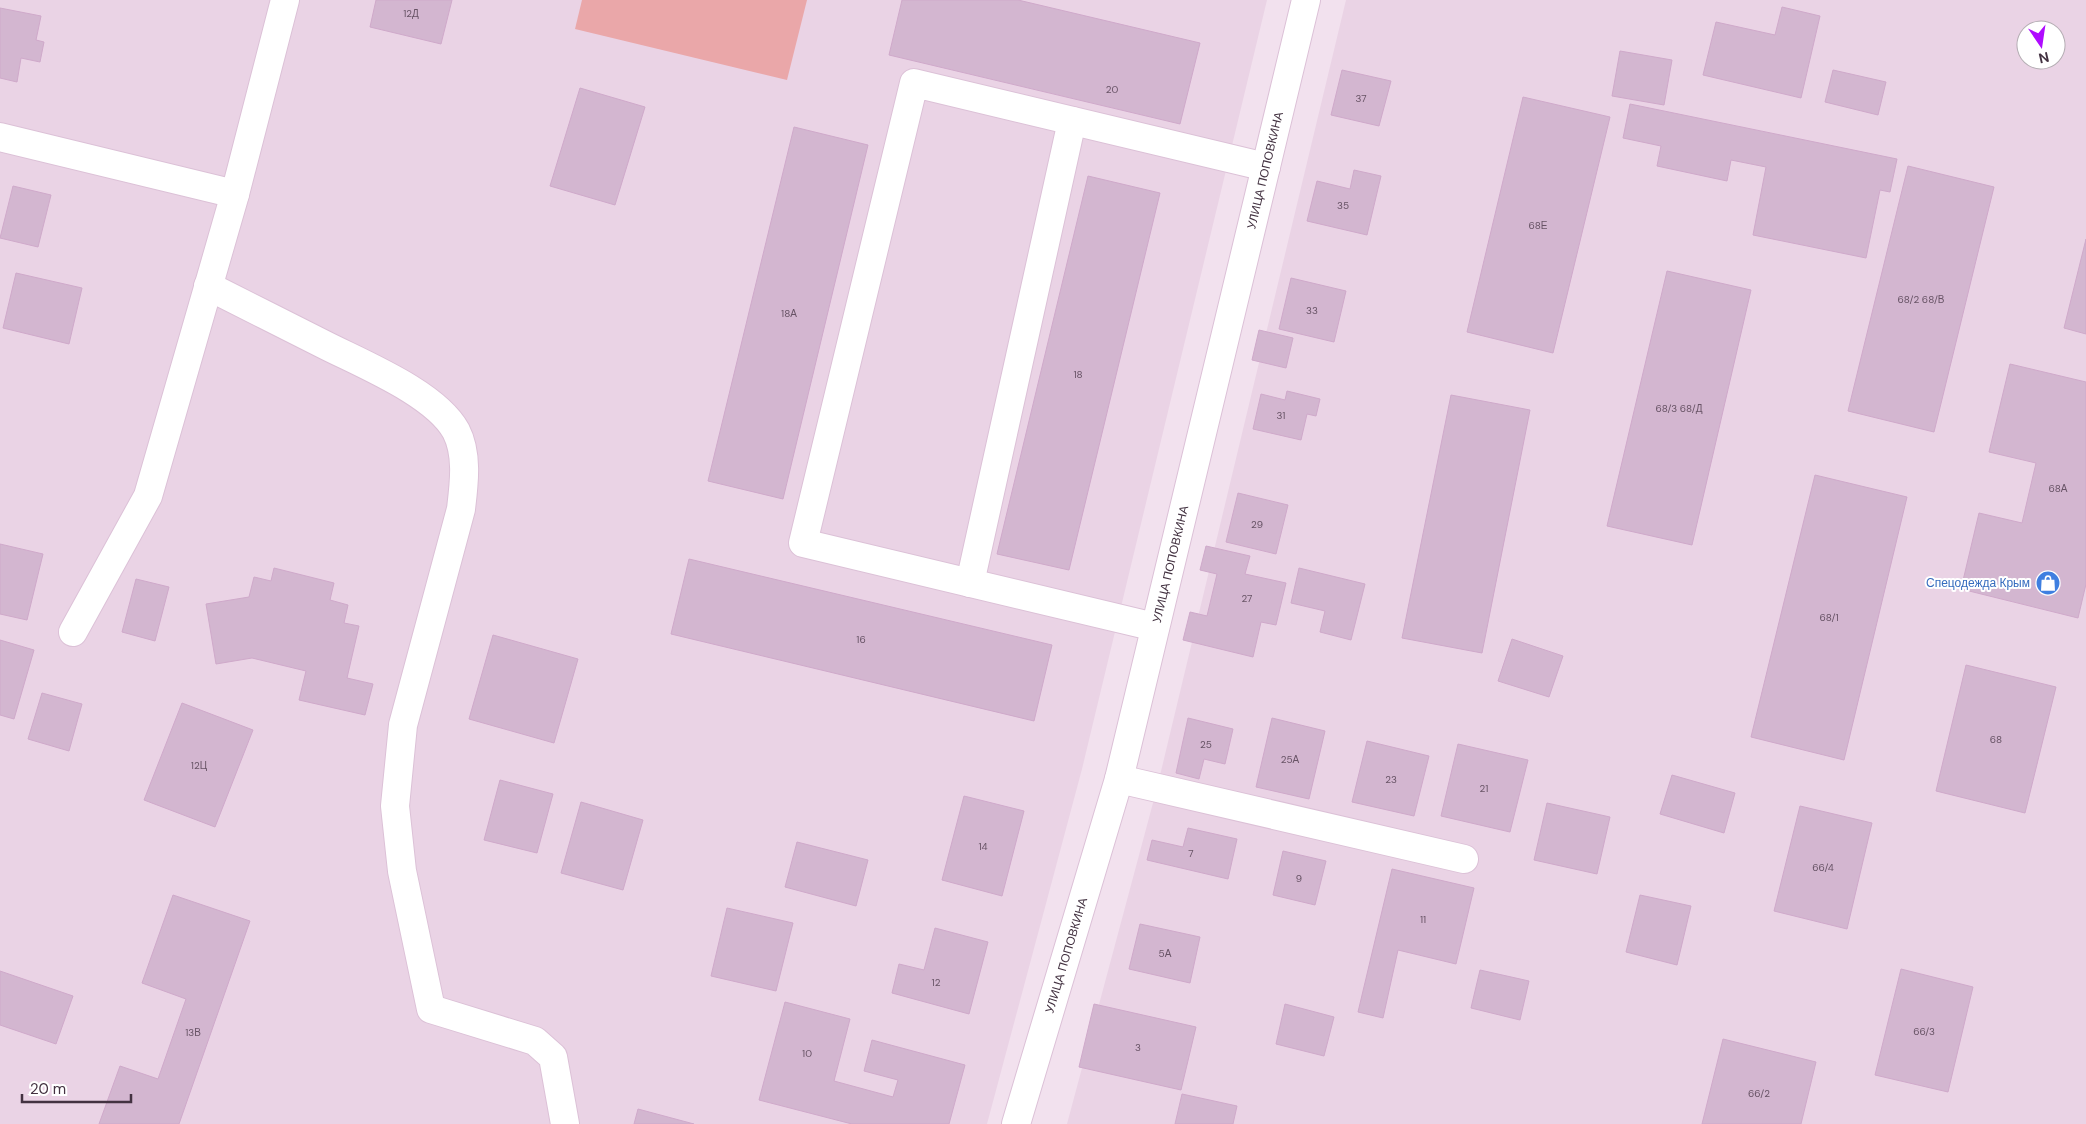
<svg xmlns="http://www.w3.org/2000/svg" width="2086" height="1124" viewBox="0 0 2086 1124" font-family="'DM Sans',sans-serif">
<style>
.residential{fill:#ead3e5;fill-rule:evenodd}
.pitch{fill:#eaa7a9}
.building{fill:#d3b6d0;stroke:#cfa9ca}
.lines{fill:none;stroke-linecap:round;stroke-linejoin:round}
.minor-casing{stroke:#dcc1d7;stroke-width:30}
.minor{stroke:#fff;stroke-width:28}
.labels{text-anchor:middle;stroke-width:4;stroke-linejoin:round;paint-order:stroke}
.number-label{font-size:10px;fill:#675365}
.street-label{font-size:12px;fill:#433241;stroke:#fff}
.shop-label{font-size:12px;fill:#366cbe;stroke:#fff;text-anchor:end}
</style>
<rect width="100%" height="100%" fill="#f2e1ee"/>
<path class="residential" d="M0 0H1267L1082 769 987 1124H0Z
M1346 0H2086V1124H1067L1157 788ZM2026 30H2056V60H2026Z"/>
<path class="pitch" d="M582 0H807L787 80 575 29Z"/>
<path class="building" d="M376 0H452L441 44 370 27Z
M902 0H1018L1200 43 1180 124 889 55Z
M1782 7 1820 16 1801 98 1703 75 1716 22 1775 35Z
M0 8 41 16 36 40 44 42 40 62 21 58 17 82 0 78Z
M1620 51 1672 60 1664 105 1612 96Z
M1342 70 1391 81 1379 126 1331 115Z
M1833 70 1886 82 1878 115 1825 102Z
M580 88 645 107 615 205 550 186Z
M1523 97 1610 117 1553 353 1467 332Z
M1630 104 1897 159 1890 192 1880 190 1866 258 1753 235 1766 167 1731 160 1727 181 1657 166 1661 146 1623 138Z
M794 127 868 145 783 499 708 481Z
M1908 166 1994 187 1934 432 1848 411Z
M1354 170 1381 176 1367 235 1307 221 1317 181 1350 189Z
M1088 176 1160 193 1069 570 997 554Z
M13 186 51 195 38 247 0 238Z
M2086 239V334L2064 328Z
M1667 271 1751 290 1692 545 1607 526Z
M16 273 82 288 69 344 3 328Z
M1291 278 1346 291 1334 342 1279 329Z
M1259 330 1293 338 1286 368 1252 360Z
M2010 364 2086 382V584L2078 618 1961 589 1979 513 2022 523 2036 463 1989 452Z
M1287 391 1320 399 1316 416 1307 414 1301 440 1253 429 1261 394 1285 400Z
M1451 395 1530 410 1482 653 1402 638Z
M1815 475 1907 497 1844 760 1751 737Z
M1238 493 1288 505 1276 554 1226 542Z
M0 544 43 554 27 620 0 614Z
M1206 546 1250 556 1245 574 1286 583 1276 625 1261 622 1253 657 1183 640 1190 612 1207 616 1217 574 1200 570Z
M689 559 1052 645 1034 721 671 634Z
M274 568 334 583 330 600 348 605 344 623 359 626 347 678 373 684 365 715 299 700 306 671 252 658 216 664 206 604 249 597 254 577 271 581Z
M1299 568 1365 584 1351 640 1320 632 1325 611 1291 603Z
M136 579 169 587 155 641 122 632Z
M493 635 578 659 554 743 469 719Z
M1512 639 1563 656 1549 697 1498 681Z
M0 640 34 650 14 719 0 715Z
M1966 665 2056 687 2025 813 1936 791Z
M42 693 82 704 69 751 28 739Z
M182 703 253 730 215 827 144 800Z
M1188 718 1233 729 1225 764 1204 759 1199 779 1176 773Z
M1272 718 1325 731 1309 799 1256 787Z
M1367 741 1429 756 1414 816 1352 802Z
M1458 744 1528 760 1510 832 1441 816Z
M1672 775 1735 793 1724 833 1660 814Z
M500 780 553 794 537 853 484 840Z
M964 796 1024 811 1002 896 942 880Z
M581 802 643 820 623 890 561 873Z
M1547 803 1610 817 1597 874 1534 860Z
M1800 806 1872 823 1847 929 1774 911Z
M1188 828 1237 839 1228 879 1147 860 1152 840 1183 847Z
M797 842 868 860 856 906 785 887Z
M1283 851 1326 861 1315 905 1273 895Z
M1392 869 1474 888 1456 964 1398 950 1383 1018 1358 1012Z
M173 895 250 921 179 1124H99L120 1066 158 1079 186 999 142 983Z
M1640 895 1691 906 1677 965 1626 952Z
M727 908 793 923 776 991 711 976Z
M1140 924 1200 937 1190 983 1129 969Z
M935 928 988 942 969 1014 892 993 899 964 924 970Z
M1901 969 1973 987 1948 1092 1875 1075Z
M1480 970 1529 981 1520 1020 1471 1008Z
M0 971 73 996 56 1044 0 1025Z
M785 1002 850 1019 834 1081 893 1097 898 1080 864 1071 872 1040 965 1065 949 1124H852L759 1100Z
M1094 1004 1196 1027 1181 1090 1079 1067Z
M1285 1004 1334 1017 1324 1056 1276 1044Z
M1723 1039 1816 1062 1801 1124H1702Z
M1182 1094 1237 1106 1233 1124H1175Z
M638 1109 694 1124H634Z"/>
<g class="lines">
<defs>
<g id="minor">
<path d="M0 137 235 194"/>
<path d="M208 286C246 305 285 325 323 344 362 364 435 393 456 431 468 454 464 484 461 509L403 725 395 806 402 871 431 1009 535 1041 553 1057 565 1124"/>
<path d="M970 583 1072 121"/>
<path d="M1155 627 803 543 914 83 1266 167"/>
<path d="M73 632 148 496 235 194 285 0"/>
<path d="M1119 779 1464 859"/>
<path id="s1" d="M1016 1124 1119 779 1306 0"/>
</g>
</defs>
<use href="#minor" class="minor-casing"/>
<use href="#minor" class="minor"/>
</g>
<defs>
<symbol id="shop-disc" viewBox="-11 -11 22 22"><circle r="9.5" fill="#3f7fe0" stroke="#fff"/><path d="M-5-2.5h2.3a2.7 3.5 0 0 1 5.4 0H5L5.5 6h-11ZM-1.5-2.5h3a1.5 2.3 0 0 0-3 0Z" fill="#fff"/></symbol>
</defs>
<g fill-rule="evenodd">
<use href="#shop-disc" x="2034" y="569" width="28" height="28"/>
</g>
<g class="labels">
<g class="number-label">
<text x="411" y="17">12Д</text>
<text x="1112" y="93">20</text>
<text x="1361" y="102">37</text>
<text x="1343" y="209">35</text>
<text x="1538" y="229">68Е</text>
<text x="1921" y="303">68/2 68/В</text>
<text x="1312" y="314">33</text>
<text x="789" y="317">18А</text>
<text x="1078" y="378">18</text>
<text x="1679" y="412">68/3 68/Д</text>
<text x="1281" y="419">31</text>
<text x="2058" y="492">68А</text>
<text x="1257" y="528">29</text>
<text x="1247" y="602">27</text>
<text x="1829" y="621">68/1</text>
<text x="861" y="643">16</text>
<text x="1996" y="743">68</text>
<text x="1206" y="748">25</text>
<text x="1290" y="763">25А</text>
<text x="199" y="769">12Ц</text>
<text x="1391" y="783">23</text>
<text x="1484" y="792">21</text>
<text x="983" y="850">14</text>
<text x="1191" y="857">7</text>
<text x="1823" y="871">66/4</text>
<text x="1299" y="882">9</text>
<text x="1423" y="923">11</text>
<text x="1165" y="957">5А</text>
<text x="936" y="986">12</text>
<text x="1924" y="1035">66/3</text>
<text x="193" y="1036">13В</text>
<text x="1138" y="1051">3</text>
<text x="807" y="1057">10</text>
<text x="1759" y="1097">66/2</text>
</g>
<g class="street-label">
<text dy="4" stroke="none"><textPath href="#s1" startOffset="986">УЛИЦА ПОПОВКИНА</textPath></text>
<text dy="4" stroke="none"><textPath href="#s1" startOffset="581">УЛИЦА ПОПОВКИНА</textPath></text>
<text dy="4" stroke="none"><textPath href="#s1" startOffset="176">УЛИЦА ПОПОВКИНА</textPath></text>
</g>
<g class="shop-label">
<text x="2030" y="587">Спецодежда Крым</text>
</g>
</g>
<g transform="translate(2041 45) rotate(167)"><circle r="24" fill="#ffffff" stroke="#b4adb3"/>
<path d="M0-4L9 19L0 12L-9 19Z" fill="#af0bff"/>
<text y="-8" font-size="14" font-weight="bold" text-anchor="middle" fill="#433241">N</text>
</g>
<path d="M22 1094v8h109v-8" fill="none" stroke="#433241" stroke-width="2.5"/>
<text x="30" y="1094" font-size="15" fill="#433241" stroke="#ffffff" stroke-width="4" paint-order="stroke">20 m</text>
</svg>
